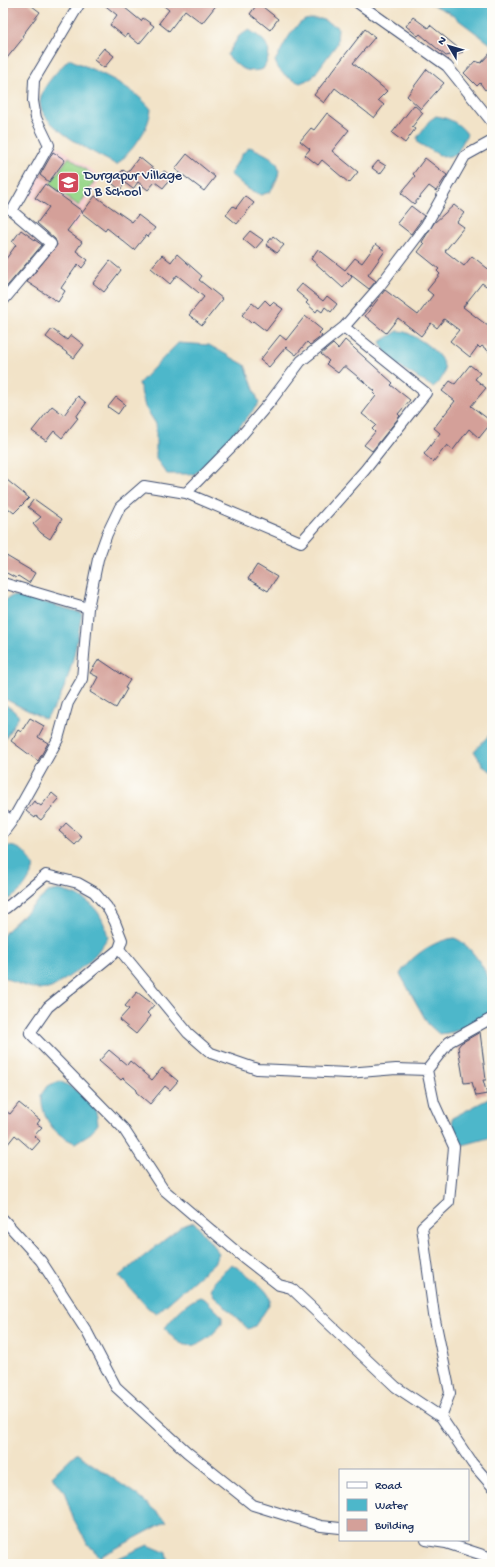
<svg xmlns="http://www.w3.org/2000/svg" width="495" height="1567" viewBox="0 0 495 1567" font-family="'Gochi Hand',sans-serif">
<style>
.built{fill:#f7cfd1;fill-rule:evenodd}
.green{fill:#9bd88d;stroke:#5b8476}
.water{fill:#4db7ca;stroke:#347394}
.building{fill:#d4a099}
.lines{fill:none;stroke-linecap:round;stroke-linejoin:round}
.minor-casing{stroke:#3b4a6e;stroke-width:12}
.minor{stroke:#fff;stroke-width:10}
.labels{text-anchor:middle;stroke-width:3;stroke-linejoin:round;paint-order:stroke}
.poi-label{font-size:14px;fill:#1b2f5e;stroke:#fdfcf7;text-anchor:start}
</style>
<rect width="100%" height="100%" fill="#fdfcf7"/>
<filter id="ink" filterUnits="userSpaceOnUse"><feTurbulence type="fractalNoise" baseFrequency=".025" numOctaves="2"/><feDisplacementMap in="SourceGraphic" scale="8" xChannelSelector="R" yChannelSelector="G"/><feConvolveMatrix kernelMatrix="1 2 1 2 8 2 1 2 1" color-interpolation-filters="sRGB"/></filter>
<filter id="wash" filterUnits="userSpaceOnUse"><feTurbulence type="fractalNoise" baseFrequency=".012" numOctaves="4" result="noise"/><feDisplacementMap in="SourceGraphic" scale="16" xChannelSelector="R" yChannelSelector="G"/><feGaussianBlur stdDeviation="0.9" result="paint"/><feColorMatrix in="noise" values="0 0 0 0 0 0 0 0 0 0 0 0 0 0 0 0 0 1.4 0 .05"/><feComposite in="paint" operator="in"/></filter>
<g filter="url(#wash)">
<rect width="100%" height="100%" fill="#f2e3c8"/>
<path class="built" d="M53 143 101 177 74 229 25 193ZM52 151 64 160 49 182 37 173ZM45 184 82 211 72 224 35 198Z"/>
<path class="green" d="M69 157 96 178 79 206 50 184Z"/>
<path class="water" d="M429 3H492V45L448 12Z
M321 19 338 27 337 44 312 78 300 83C289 78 279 74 275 61 283 48 291 27 305 20 309 19 316 19 321 19Z
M249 30C267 41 275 49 263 69 246 74 239 68 227 55L239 36Z
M69 59C98 72 130 84 151 109 148 133 133 148 117 165 98 155 39 126 40 102 41 86 59 70 69 59Z
M436 116C449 118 459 123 467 134L456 155 443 157 418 143 417 138 429 121Z
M250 147C277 159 288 164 270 192L261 195 248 189 230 174 243 153Z
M398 331C407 331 415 337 423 342 440 354 456 370 433 387L389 360 380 342Z
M178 343 209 345 245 365 259 403 228 441 195 474H167L156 459V424L145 407 139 383Z
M12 596 28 598 82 613C76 647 69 694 45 719L3 698V602Z
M3 703 13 710 19 716 3 742Z
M492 732V772L484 767 474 751Z
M3 846C21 846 26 851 34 867 29 882 22 892 9 899L3 895Z
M59 890C87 897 101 907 108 937 93 960 86 965 64 980 59 983 53 988 48 989 36 991 13 983 3 976V936L7 930 48 892Z
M454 938C469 942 490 974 492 990 493 997 492 1005 492 1012 477 1024 458 1033 439 1034L428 1024 400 974C411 956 433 941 454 938Z
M60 1081C81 1093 96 1097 98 1124L91 1133 75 1143C52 1133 43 1120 41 1095L47 1086Z
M492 1097V1137L463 1145 454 1135 452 1118Z
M194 1222 219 1253 214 1263 157 1313 148 1308 119 1276 182 1226Z
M232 1264C240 1270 272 1290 270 1301 268 1309 259 1319 255 1326L248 1329 214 1296 211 1290 215 1280Z
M200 1297 206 1300 222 1316V1324C203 1346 185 1357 165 1328 173 1317 186 1302 200 1297Z
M76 1453 137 1495 167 1521 100 1557 87 1543 73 1518 64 1491 52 1476Z
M148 1545 167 1553 169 1564H105Z"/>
<g id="blocks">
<path class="building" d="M3 3H28L40 12 22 36 24 37 3 63Z
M102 3H119L141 21 143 18 154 26 139 44 127 34 125 37 110 25 117 15Z
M160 3H218L202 23 185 10 169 31 159 23 169 10Z
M258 3 278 19 270 30 250 14Z
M413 17 428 28 430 25 463 52 446 56 420 34 418 36 406 26Z
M365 29 375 37 353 63 387 91 378 100 384 105 374 118 335 88 324 103 314 95Z
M104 48 114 56 104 68 94 60Z
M492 51V85L485 90 480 83 477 86 464 73 475 61 481 63Z
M427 69 444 83 421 109 407 96Z
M414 105 423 113 412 127 415 129 405 143 392 133Z
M327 113 349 130 332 151 358 172 349 183 322 160 318 165 305 155 310 149 300 141 311 128 314 130Z
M53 152 65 160 49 182 40 175Z
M187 154 215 177 204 191 175 169Z
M139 157 161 175 164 171 172 177 163 188 155 182 148 190 138 182 133 189 125 183 120 190 112 183 123 170 127 173Z
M425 158 447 175 436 191 429 186 414 204 401 193 415 176 413 174Z
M378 161 386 166 380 174 372 168Z
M45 184 82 211 67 231 82 242 76 251 88 260 82 268 78 264 61 288 65 291 58 302 27 282 57 245 55 239 37 223 49 207 35 198Z
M95 196 132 222 138 215 155 228 148 237 146 235 134 250 107 228 105 231 82 213Z
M245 196 254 203 237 224 226 215 233 206 236 208Z
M454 205 464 213 457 222 464 227 445 251 464 266 472 256 492 272V279L486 286 482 283 463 307 492 329V354L482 346 480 348 478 346 470 357 450 341 459 330 444 319 437 328 431 323 421 336 398 318 386 333 365 316 385 290 418 315 433 295 427 290 440 274 437 271 439 269 418 252 424 244 422 242 434 223Z
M411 206 424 216 411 234 397 223Z
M21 230 42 245 3 291V263L16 245 12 242Z
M250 231 263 240 255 249 243 239Z
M273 236 284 245 277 253 266 245Z
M376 244 385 251 368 275 376 281 369 289 347 272 352 277 343 288 311 259 318 249 345 270 355 258 362 263Z
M177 254 202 276 199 280 223 299 202 325 189 315 204 297 177 275 170 284 151 268 162 255 171 262Z
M110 261 121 270 104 292 93 283Z
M302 284 323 301 327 296 337 304 331 312 325 307 322 312 318 309 316 312 306 303 308 301 296 291Z
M265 300 270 305 273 302 283 309 266 331 253 321 251 323 242 315 252 303 258 308Z
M305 316 322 330 319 333 322 336 310 345 307 342 296 355 286 347 269 367 260 360 280 335 286 340Z
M52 329 67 340 71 335 84 345 74 358 46 337Z
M345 340 393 383 391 385 410 400 398 414 400 416 372 451 364 445 375 432 372 429 376 425 362 414 376 396 373 393 375 391 346 367H343L338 373 326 364 329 361 321 354 333 344 338 349Z
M470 365 480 373 475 379 486 388 471 406 492 422 479 438 469 429 453 450 447 445 433 462 424 454 440 433 434 428 455 401 442 391 450 381 455 384Z
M78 396 86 403 76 417 78 418 62 438 54 431 46 441 32 431 52 406 64 415Z
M116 397 125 404 118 414 108 407Z
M7 480 29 498 14 513 3 504V486Z
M34 499 62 519 50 539 41 533 33 524 41 517 28 507Z
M3 554 35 573 29 583 18 576 16 578 3 571Z
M257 565 277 577 268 591 248 579Z
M99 659 130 680 125 688 127 689 116 708 90 692 98 677 90 673Z
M30 718 44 726 38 737 48 743 38 761 11 741 18 730 21 732Z
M52 793 59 799 41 820 36 816 35 818 26 811 34 801 41 806Z
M66 823 82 837 75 845 59 831Z
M137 992 154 1005 147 1013 151 1016 136 1034 119 1020 129 1009 125 1006Z
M480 1032 486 1080H483L487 1094 476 1096 472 1082 464 1083 458 1047 461 1043Z
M109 1050 127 1065 130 1061 152 1080 162 1068 178 1081 170 1090 165 1086 150 1104 136 1092 137 1090 123 1078 121 1080 99 1061Z
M19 1103 40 1120 37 1124 42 1127 34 1136 40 1141 32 1150 15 1135 3 1150V1117L7 1112 10 1114Z"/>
</g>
</g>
<g filter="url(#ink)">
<use href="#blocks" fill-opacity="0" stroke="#3b4a6e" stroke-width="1"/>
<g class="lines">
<defs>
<path id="minor" d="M358 3 447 66 492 122
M3 301 51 244 12 211 49 145 36 118 33 101 34 80 80 3
M186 493 236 442 270 402 301 361 344 327 379 287 426 225 465 156 492 141
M3 583 88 608
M3 815 12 821
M3 833 12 821 58 739 68 703 82 679 88 608 98 559 107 534 120 507 144 486 186 493 301 542 365 470 426 393 344 327
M3 905 6 908 46 875 78 883 94 892 107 907 115 922 122 940 119 949 48 1007 30 1033 123 1128 163 1189 238 1253 279 1285 291 1288 396 1387 441 1417
M119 949 188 1033 211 1053 257 1069 348 1073 396 1069 427 1070
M492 1018 449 1042 427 1070 434 1103 454 1147 449 1202 422 1227 434 1315 450 1393 441 1417 472 1463 492 1486
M3 1219 41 1261 87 1332 116 1387 187 1452 253 1505 321 1526 340 1528
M426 1540 446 1543 492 1558"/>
</defs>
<use href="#minor" class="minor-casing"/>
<use href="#minor" class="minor"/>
</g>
</g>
<defs>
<symbol id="school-square" viewBox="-11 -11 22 22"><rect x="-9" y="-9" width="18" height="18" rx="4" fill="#d1495b" stroke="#fdfcf7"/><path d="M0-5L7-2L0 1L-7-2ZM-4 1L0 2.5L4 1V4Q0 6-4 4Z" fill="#fff"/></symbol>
</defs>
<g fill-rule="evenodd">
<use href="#school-square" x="56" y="170" width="25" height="25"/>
</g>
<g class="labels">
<g class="poi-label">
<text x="84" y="179">Durgapur Village<tspan x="84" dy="16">J B School</tspan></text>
</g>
</g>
<rect width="495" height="1567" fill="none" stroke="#fdfcf7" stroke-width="16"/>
<rect x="339" y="1469" width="130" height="72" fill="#fdfcf7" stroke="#a3aaba"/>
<rect x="347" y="1482" width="20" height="6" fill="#ffffff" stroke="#a3aaba"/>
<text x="375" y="1489" font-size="12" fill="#1b2f5e">Road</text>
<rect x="347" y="1499" width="20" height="12" fill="#4db7ca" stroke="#a3aaba"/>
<text x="375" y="1509" font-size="12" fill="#1b2f5e">Water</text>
<rect x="347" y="1519" width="20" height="12" fill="#d4a099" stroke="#a3aaba"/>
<text x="375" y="1529" font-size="12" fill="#1b2f5e">Building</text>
<g transform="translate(449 46) rotate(308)" stroke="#fdfcf7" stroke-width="3" paint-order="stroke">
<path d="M0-3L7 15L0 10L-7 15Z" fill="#1b2f5e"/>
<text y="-6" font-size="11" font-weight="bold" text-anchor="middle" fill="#1b2f5e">N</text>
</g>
</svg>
